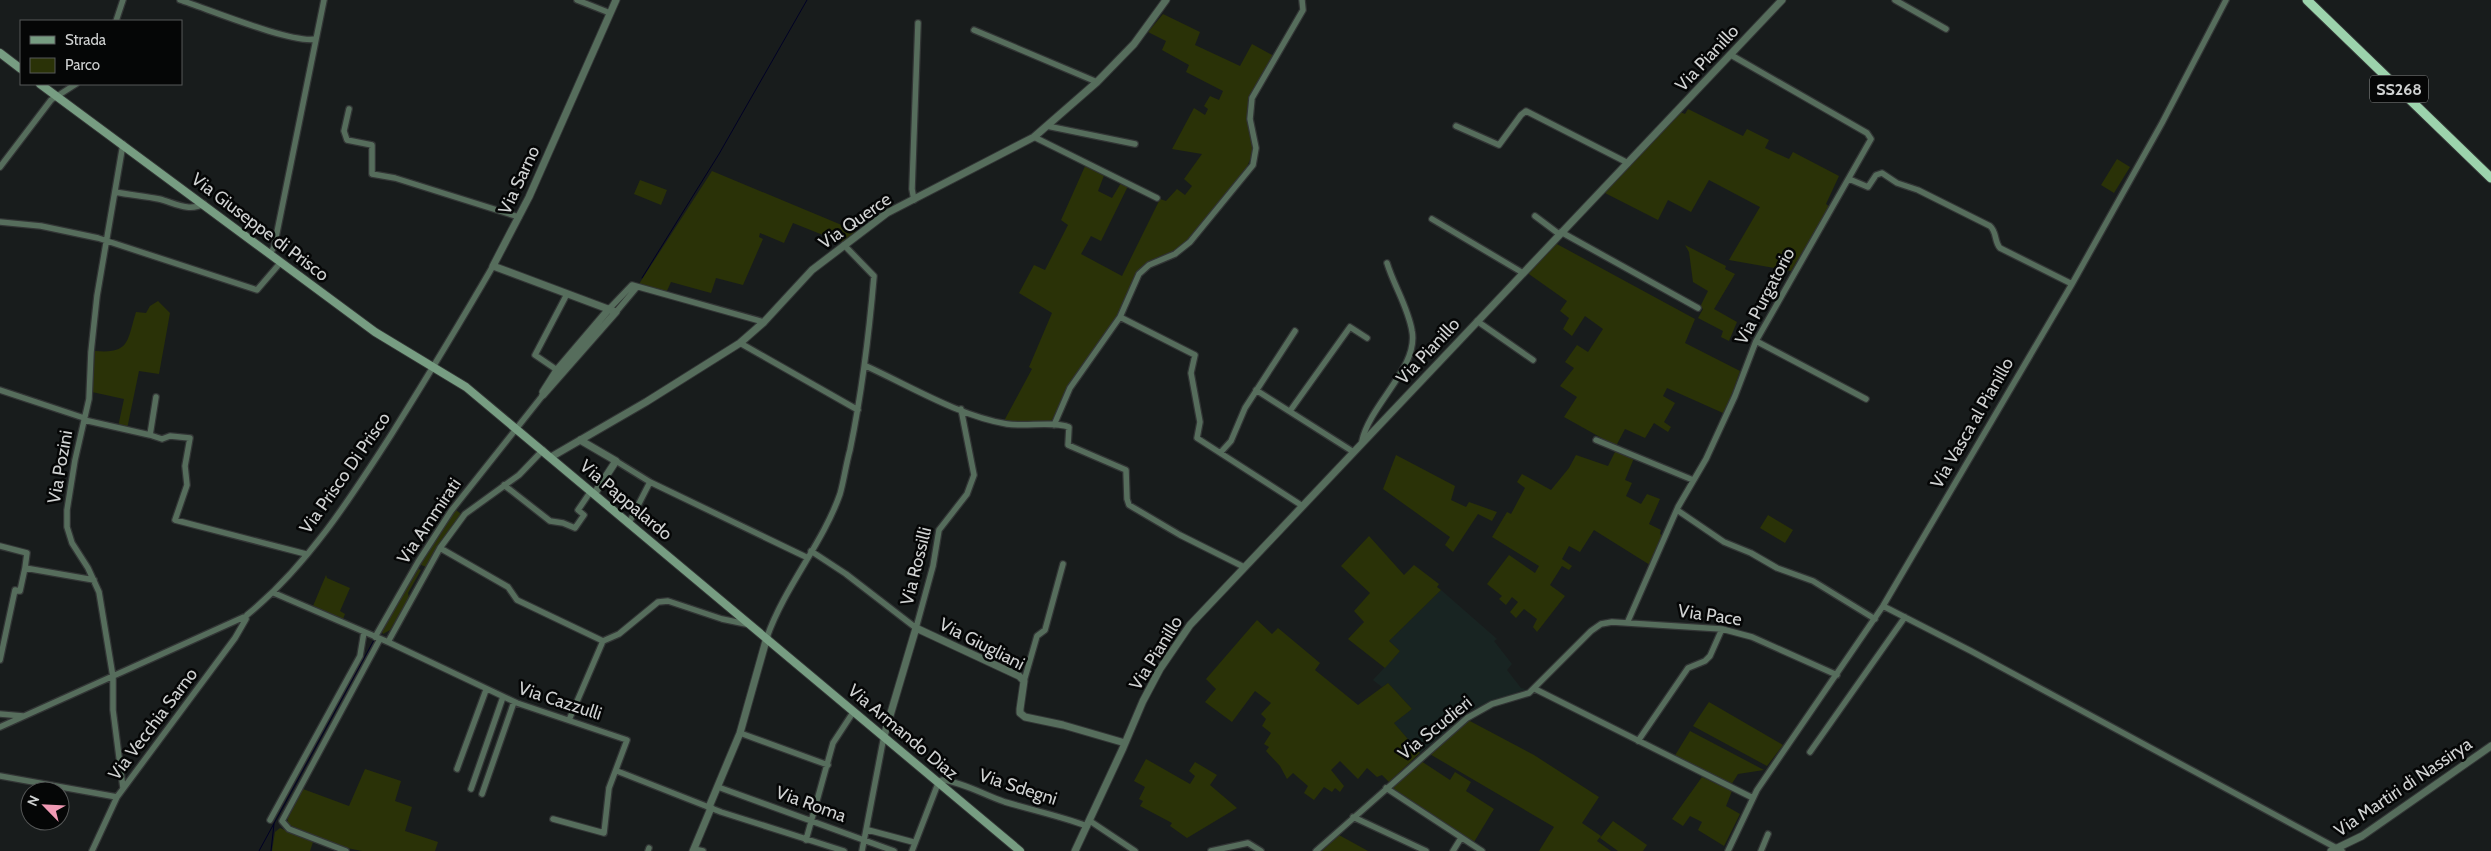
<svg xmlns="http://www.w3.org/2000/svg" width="2491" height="851" viewBox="0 0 2491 851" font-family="Cabin,sans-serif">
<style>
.built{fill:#182422}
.green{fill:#2a3207}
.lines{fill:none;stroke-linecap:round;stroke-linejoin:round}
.stream{stroke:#000025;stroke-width:1}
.minor-casing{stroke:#323535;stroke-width:8}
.tertiary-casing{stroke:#323535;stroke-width:9}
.secondary-casing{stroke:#323535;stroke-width:10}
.trunk-casing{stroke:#323535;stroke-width:11}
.minor{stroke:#566d5c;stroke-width:5.5}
.tertiary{stroke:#566d5c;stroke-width:7}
.secondary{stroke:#779d82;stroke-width:8}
.trunk{stroke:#9cd3ac;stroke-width:9}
.labels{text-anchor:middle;stroke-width:5;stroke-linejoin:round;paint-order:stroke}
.shield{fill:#050606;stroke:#939595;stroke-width:1}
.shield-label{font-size:16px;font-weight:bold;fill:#d0d2d2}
.street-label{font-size:18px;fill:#d0d2d2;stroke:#050606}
</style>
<rect width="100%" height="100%" fill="#181c1c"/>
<path class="built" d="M1441 590 1497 639 1494 641 1512 664 1507 670 1521 688 1526 689 1469 711 1420 753 1394 723 1412 709 1388 683 1382 687 1373 680 1400 651 1389 641Z"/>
<path class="green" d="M1163 14 1200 32 1195 45 1240 66 1252 44 1274 56 1248 104 1247 112 1253 153 1246 169 1192 236 1178 249 1151 260 1138 271 1119 313 1068 387 1052 420 1050 422 1004 421 1032 369 1029 367 1052 313 1019 293 1034 265 1045 270 1068 225 1061 220 1086 164 1105 173 1098 191 1112 198 1121 183 1128 186 1101 241 1091 236 1081 254 1122 276 1160 199 1166 201 1177 189 1185 195 1192 186 1184 179 1202 154 1172 149 1194 108 1205 115 1208 109 1204 106 1210 96 1219 100 1223 91 1186 72 1189 65 1162 50 1166 41 1148 32Z
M1688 109 1743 136 1747 129 1769 140 1765 148 1789 159 1793 152 1839 176 1826 204 1830 207 1791 271 1729 260 1760 207 1709 180 1691 212 1668 200 1658 220 1603 192 1680 112 1685 114Z
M2117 159 2130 167 2114 193 2101 185Z
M712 171 856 231 857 232 843 243 793 223 784 243 760 233 759 237 763 239 743 285 716 278 711 293 671 282 666 293 639 284Z
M640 180 667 190 661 205 634 194Z
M1555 243 1695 319 1685 343 1740 371 1731 397 1723 413 1667 388 1663 396 1675 403 1664 422 1671 427 1668 432 1654 423 1645 438 1625 429 1616 446 1564 417 1577 397 1560 386 1574 368 1565 362 1577 345 1588 352 1603 329 1585 316 1572 336 1563 329 1569 318 1560 311 1567 301 1526 272Z
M1685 245 1726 266 1725 269 1735 274 1714 309 1737 322 1729 341 1721 337 1723 331 1698 318 1703 309 1700 307 1708 291 1693 282 1689 252Z
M158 301 170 313 159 374 139 371 127 429 118 427 124 399 92 392 95 351C130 354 127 341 136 312L146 313 150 306Z
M1616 450 1634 458 1625 480 1632 483 1626 496 1641 504 1647 494 1660 499 1649 524 1661 530 1660 534 1663 536 1650 565 1594 530 1580 552 1569 546 1562 559 1572 566 1569 570 1562 566 1550 585 1565 596 1537 632 1533 627 1537 619 1524 609 1516 618 1510 612 1518 602 1512 597 1506 605 1499 599 1502 596 1487 584 1509 555 1535 573 1539 566 1492 537 1507 512 1511 514 1525 488 1517 482 1522 474 1551 490 1569 468 1576 455 1608 466Z
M1396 455 1455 486 1451 500 1466 507 1469 502 1497 512 1492 521 1478 514 1453 552 1445 545 1450 537 1383 489Z
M456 510 461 514 426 567 419 564Z
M1768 515 1793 530 1785 543 1760 528Z
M1369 536 1404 575 1414 565 1439 584 1437 587 1441 590 1389 641 1400 651 1385 668 1348 639 1364 622 1354 611 1370 593 1341 566Z
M416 568 421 570 408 593 409 598 390 630 383 634 381 630Z
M326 575 327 578 350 588 340 611 345 614 343 619 313 606Z
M1257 620 1272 634 1278 628 1320 663 1315 670 1358 705 1388 683 1412 709 1394 723 1420 753 1389 782 1382 775 1377 777 1367 768 1358 779 1340 761 1331 770 1344 786 1340 792 1335 788 1332 792 1324 787 1314 800 1304 793 1308 786 1293 773 1287 779 1280 766 1266 751 1269 747 1264 744 1271 733 1262 726 1266 719 1261 714 1271 703 1255 691 1232 722 1205 702 1216 689 1206 679Z
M1709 702 1783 745 1767 766 1693 726Z
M1468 720 1534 755 1599 797 1582 823 1601 836 1597 841 1611 851H1539L1554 827 1428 753Z
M1690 731 1764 770 1738 774 1731 785 1674 757Z
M1146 759 1190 784 1195 776 1189 771 1195 762 1217 775 1210 785 1237 808 1187 838 1170 826 1172 823 1140 806 1143 801 1139 799 1145 787 1134 781Z
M1421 761 1450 780 1455 772 1471 782 1466 791 1494 809 1474 842 1391 787Z
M365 769 401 781 395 801 412 807 405 831 438 842 435 851H362L342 847 287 824 288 818 303 789 349 806Z
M1702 777 1732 791 1726 806 1740 814 1724 846 1698 830 1702 822 1690 816 1683 826 1672 819Z
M1613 821 1647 845 1643 851H1618L1600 838Z
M280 828 313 842 310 851H272L275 832Z
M1339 835 1368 851H1322Z"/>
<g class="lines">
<path class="stream" d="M642 278 719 154 807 0
M259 851 374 640
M271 851 274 824"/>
<defs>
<path id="minor" d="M180 0C208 9 292 44 316 39
M577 0 610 13
M1895 0 1946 29
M116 21 123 0
M974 30 1097 82
M349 109 344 131 347 140 372 145V174L395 178 519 217
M1047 126 1135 144
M1456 126 1499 145 1521 115 1526 111 1628 163
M1034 137 1157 198
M123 144 97 296 91 352 89 399 75 460 67 510V527L72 543 88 568 99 592 113 677V710L123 788
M0 167 51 100 76 84
M1849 179 1868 187 1876 175 1882 173 1897 183 1918 190 1990 226C1997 232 1994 241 2000 248L2072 284
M115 192C130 195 144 196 159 199 175 203 188 212 204 204
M914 200 912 189 918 23
M1535 216 1559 234
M1432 219 1523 273
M0 222 41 226 98 238 257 290 281 262
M1561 232 1698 308
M270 254 274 247 324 0
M609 309 632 285 764 322
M616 312 637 287
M1120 317 1195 355 1191 373 1200 422 1197 438 1301 505
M1477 321 1533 360
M1756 341 1866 399
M740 343 858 410
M866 366C910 386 959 416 1007 424 1026 427 1052 421 1069 427L1068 445 1126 470 1127 499 1129 505 1180 535 1244 567
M557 370 535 355 567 294
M0 390 84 418
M1256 390 1352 451
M1290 411 1350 327 1367 338
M84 420 150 435 156 397
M1054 425 1070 388 1120 317 1139 274 1149 265 1175 254 1190 242 1253 165 1256 148 1250 119 1252 98 1303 10 1302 0
M150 435 162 439 170 436 190 438 185 466 187 485 175 520 306 554
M1596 440 1693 480
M1362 441C1370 404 1419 367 1412 331 1408 307 1394 286 1387 263
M1221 452 1231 441 1245 408 1295 331
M616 461 650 482 806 557
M504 485 550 521 563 523 575 528 584 515 578 510 591 491
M1677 510 1724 542 1751 553 1777 568 1813 581 1875 619
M629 523 650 482
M0 546 27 553 25 568 94 580
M440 548 508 587 517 600 603 641
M811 551 846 574 916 628 933 566 939 530 967 494 974 475 961 409
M274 593 388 642 517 703 627 740 609 788 604 833 553 819
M1883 606 1971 651 2342 851
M247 615C307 566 350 499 391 435 426 379 460 323 493 266
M1628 621 1678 507 1706 459 1735 396 1756 341 1871 139 1867 133 1731 55
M375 637 418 562 451 511 543 395
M767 637C785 586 823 543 840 494 844 480 846 464 850 450 862 392 869 335 874 276L844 245
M388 642 440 548 465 514 519 475 543 450
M0 660 15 590 20 591 25 568
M1024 681 1037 636 1045 630 1063 564
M1535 689 1753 798
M0 714 23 716
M569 720 603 641 619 634 658 602 668 601 722 619 751 625
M0 727 244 617
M740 733 828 765
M1638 741 1688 668 1705 661 1710 656 1722 629
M1810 752 1905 617
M457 769 486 690
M617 771 721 812 844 851
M0 776 117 797
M718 787 894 851
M1386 788 1482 851
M471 789 503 697
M482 794 514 702
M1353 817 1426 851
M270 820 360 656 364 632
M1090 821 1135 851
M868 830 913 842
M806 840 833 743 854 711
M694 849 703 851
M92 851 117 797 235 638 246 619
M346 851 289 829 282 821 380 639
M648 851 649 848
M862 851 884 736
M912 851 939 781 943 780C965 783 984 795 1005 802 1032 810 1060 816 1087 826
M1211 851 1248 843 1261 851
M1316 851 1467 718 1492 704 1529 693 1591 631 1601 624 1612 622 1722 629 1752 637 1837 675
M1453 851 1461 838
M1728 851 1757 790 1883 606 2072 284 2162 123 2226 0
M1761 851 1768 834"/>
<path id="tertiary" d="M543 392 557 370 609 309
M543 395 616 312 493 266 529 197 616 0
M580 440 616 461 595 493
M551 457 646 402 740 343 764 322 812 270 887 213 1034 137 1097 82 1134 44 1166 0
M884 736 916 628 1019 676 1024 681 1020 709V713L1025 717 1063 725 1125 743
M709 807 740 733 767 637
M693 851 711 808
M1075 851 1123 748 1143 701 1160 669 1190 625 1782 0
M2331 851 2362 836 2491 746"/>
<path id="secondary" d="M0 53 21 69
M40 84 375 332 466 387 1020 851"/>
<path id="trunk" d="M2307 0 2491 178"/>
</defs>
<use href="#minor" class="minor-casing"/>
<use href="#tertiary" class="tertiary-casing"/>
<use href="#secondary" class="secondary-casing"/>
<use href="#trunk" class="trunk-casing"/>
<use href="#minor" class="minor"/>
<use href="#tertiary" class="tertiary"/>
<use href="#secondary" class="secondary"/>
<use href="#trunk" class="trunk"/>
</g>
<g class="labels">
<rect class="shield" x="2370" y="75.5" width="58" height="27" rx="4"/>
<g class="shield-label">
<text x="2399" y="95">SS268</text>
</g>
<g class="street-label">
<text transform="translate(1707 58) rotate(-47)" y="6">Via Pianillo</text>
<text transform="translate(519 180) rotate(-65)" y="6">Via Sarno</text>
<text transform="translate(855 221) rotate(-35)" y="6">Via Querce</text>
<text transform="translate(260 227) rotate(37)" y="6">Via Giuseppe di Prisco</text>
<text transform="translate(1765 296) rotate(-62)" y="6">Via Purgatorio</text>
<text transform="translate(1428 351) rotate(-47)" y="6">Via Pianillo</text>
<text transform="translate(1972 423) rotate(-60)" y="6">Via Vasca al Pianillo</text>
<text transform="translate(60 467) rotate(-80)" y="6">Via Pozini</text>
<text transform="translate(345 473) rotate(-55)" y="6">Via Prisco Di Prisco</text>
<text transform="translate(626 500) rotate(40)" y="6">Via Pappalardo</text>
<text transform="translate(429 521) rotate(-56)" y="6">Via Ammirati</text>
<text transform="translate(916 566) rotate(-76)" y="6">Via Rossilli</text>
<text transform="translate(1710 615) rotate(8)" y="6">Via Pace</text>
<text transform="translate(982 644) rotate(27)" y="6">Via Giugliani</text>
<text transform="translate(1156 653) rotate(-58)" y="6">Via Pianillo</text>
<text transform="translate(560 701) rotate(18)" y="6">Via Cazzulli</text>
<text transform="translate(153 724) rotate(-53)" y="6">Via Vecchia Sarno</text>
<text transform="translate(1435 728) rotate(-39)" y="6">Via Scudieri</text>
<text transform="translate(903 732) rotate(40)" y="6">Via Armando Diaz</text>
<text transform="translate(1018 787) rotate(18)" y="6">Via Sdegni</text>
<text transform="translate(2403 787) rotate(-34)" y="6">Via Martiri di Nassirya</text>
<text transform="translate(811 804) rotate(20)" y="6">Via Roma</text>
</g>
</g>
<rect x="20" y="20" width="162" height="65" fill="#050606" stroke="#565858"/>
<rect x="30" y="36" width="25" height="8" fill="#779d82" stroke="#565858"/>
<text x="65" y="45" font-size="15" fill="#d0d2d2">Strada</text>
<rect x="30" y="58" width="25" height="15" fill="#2a3207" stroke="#565858"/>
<text x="65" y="70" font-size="15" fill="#d0d2d2">Parco</text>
<g transform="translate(45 806) rotate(294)"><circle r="24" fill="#050606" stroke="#565858"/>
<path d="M0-4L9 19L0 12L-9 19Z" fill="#f09ab4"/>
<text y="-8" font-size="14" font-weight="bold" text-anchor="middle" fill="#d0d2d2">N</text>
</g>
</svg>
